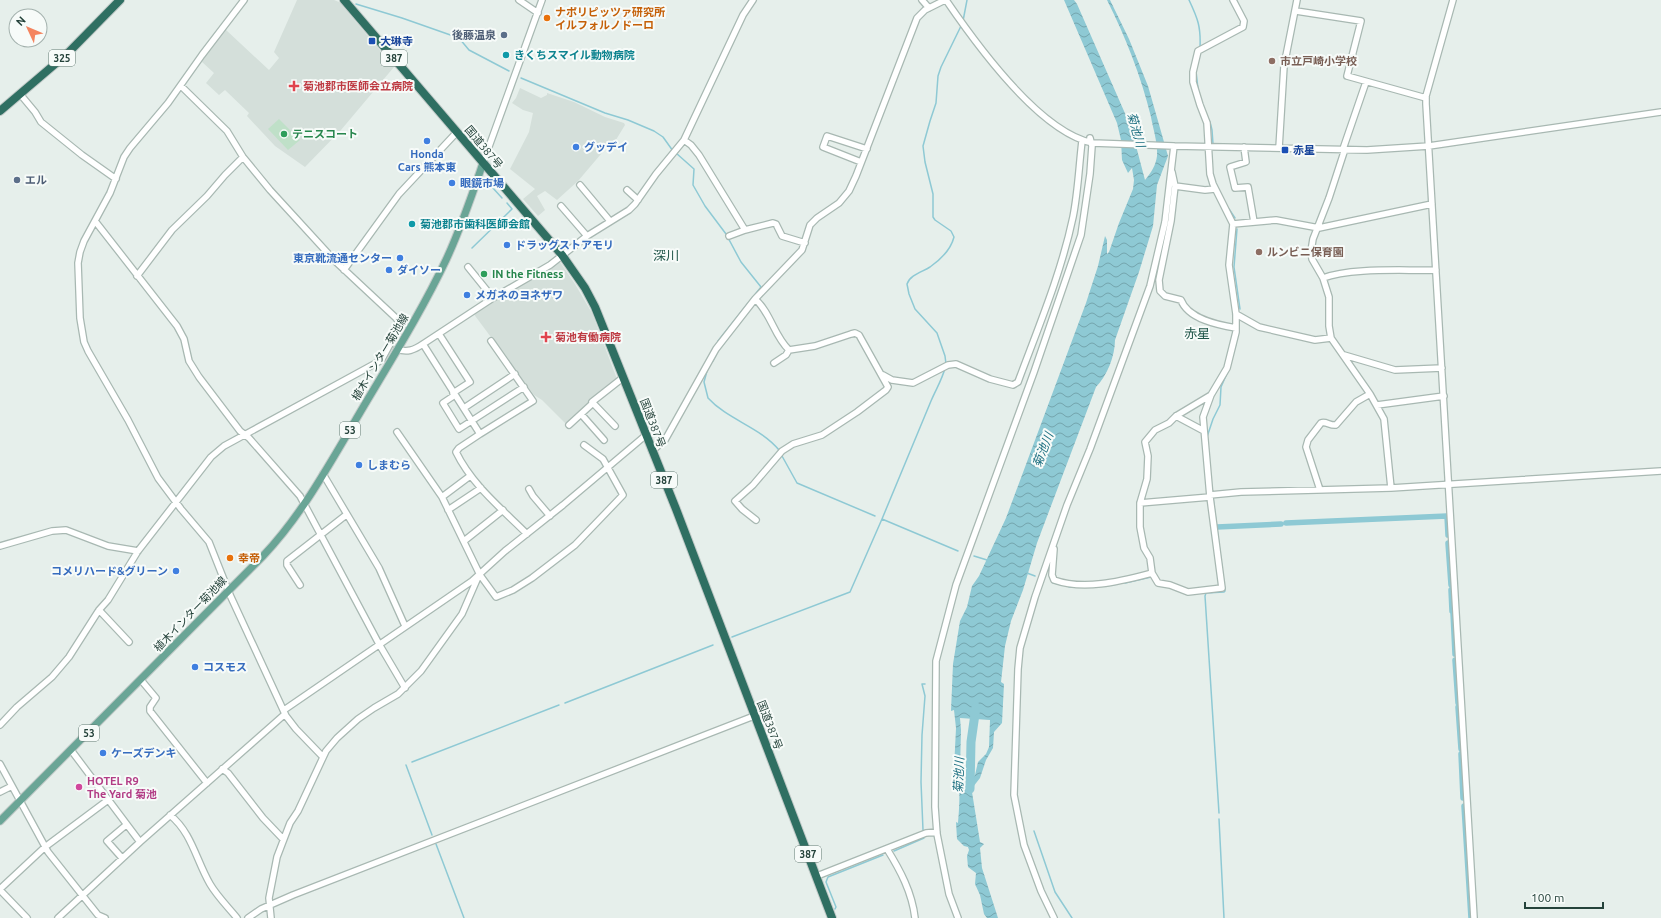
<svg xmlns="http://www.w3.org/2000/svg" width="1661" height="918" viewBox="0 0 1661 918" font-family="Ubuntu,'Noto Sans JP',sans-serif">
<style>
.built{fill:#d4dfda}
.garden{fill:#bfe0c8}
.water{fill:url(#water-waves);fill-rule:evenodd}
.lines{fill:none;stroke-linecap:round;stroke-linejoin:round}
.stream{stroke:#8ec9d4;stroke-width:1.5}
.canal{stroke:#8ec9d4;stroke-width:5.5}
.river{stroke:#8ec9d4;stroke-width:9}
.minor-casing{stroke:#a8b8b2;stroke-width:8}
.major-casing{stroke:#c2cac8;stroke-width:9}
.highway-casing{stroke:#c2cac8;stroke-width:10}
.minor{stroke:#fff;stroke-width:5.5}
.major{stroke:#6aa596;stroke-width:7}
.highway{stroke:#2f6f62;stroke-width:8}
.food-dot{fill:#e8710a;stroke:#f7fbf9;stroke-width:1.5}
.service-dot{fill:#5c6f8a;stroke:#f7fbf9;stroke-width:1.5}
.transit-dot{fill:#1a4fb4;stroke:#f7fbf9;stroke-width:1.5}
.culture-dot{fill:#0f9aa8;stroke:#f7fbf9;stroke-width:1.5}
.education-dot{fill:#8d6e63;stroke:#f7fbf9;stroke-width:1.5}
.health-dot{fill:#e0444e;stroke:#f7fbf9;stroke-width:1.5}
.leisure-dot{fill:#2e9e5b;stroke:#f7fbf9;stroke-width:1.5}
.shop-dot{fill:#3f7fe0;stroke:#f7fbf9;stroke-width:1.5}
.hotel-dot{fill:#d1479c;stroke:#f7fbf9;stroke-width:1.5}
.labels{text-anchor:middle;stroke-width:4;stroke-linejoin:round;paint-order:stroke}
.shield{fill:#f7fbf9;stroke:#637a73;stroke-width:1}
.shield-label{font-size:10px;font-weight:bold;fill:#24423a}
.food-label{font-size:11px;font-weight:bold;fill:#c56008;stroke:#f7fbf9;text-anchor:start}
.service-label{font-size:11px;font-weight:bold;fill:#4e5e75;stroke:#f7fbf9;text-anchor:end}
.transit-label{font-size:11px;font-weight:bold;fill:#164399;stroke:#f7fbf9;text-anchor:start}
.culture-label{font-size:11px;font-weight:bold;fill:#0d838f;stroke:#f7fbf9;text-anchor:start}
.education-label{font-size:11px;font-weight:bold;fill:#785e54;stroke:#f7fbf9;text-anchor:start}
.health-label{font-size:11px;font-weight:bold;fill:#be3a42;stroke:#f7fbf9;text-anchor:start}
.leisure-label{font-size:11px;font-weight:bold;fill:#27864d;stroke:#f7fbf9;text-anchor:start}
.street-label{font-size:11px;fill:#24423a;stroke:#f7fbf9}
.shop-label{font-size:11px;font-weight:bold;fill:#366cbe;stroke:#f7fbf9;text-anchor:start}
.hotel-label{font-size:11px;font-weight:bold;fill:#b23c85;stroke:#f7fbf9;text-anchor:start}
.water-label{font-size:12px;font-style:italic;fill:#1c6f80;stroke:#f7fbf9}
.quarter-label{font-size:13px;fill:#1f5548;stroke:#f7fbf9}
</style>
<defs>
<pattern id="water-waves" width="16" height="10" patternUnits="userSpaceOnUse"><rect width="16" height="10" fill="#8ec9d4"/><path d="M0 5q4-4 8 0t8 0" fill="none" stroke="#74a5ad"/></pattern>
</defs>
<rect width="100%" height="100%" fill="#e6efeb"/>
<path class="built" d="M297 0H334L339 2 394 67 341 130 305 167 275 146 247 116 249 113 225 90 219 95 206 83 214 73 201 61 225 29 269 70 279 58 274 52Z
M520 88 541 98 547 95V93L574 102 605 117 624 123 625 125 611 148 604 146 601 154 578 181 557 200 545 191 537 196 545 210 538 216 523 199 535 189 510 169 529 132 533 113 523 110 512 103 516 98Z
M560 262 575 284 592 313 617 379 567 425 542 400 534 395 473 313 499 297Z"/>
<path class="garden" d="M279 119 300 140 288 150 268 129Z"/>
<path class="water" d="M1064 0H1074L1077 4 1131 127 1145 180C1151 173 1156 165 1157 156 1158 143 1153 129 1151 117 1141 76 1126 38 1107 0H1110L1129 39 1148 86 1168 156 1157 185 1153 226 1139 272 1115 340C1115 356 1107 376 1096 387L1037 543 1023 590 1011 621 1005 646 1001 682 1004 684 1002 723 994 732 993 748 986 760 980 778 973 787 972 792 980 842 984 844 980 848 982 868 998 918H987L984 914 980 895 975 884 976 873 968 867 967 856 969 850 968 847 964 846 957 839 956 822 958 823C959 811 962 777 954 769L956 728 954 710 951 711 953 664 960 621 967 607 972 586 979 576 1006 518 1086 303 1098 266 1105 236 1107 240V254L1109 252 1119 223 1133 189 1134 180 1132 168 1128 173 1122 160 1121 140 1117 123ZM960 718 990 720 989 747 986 754 978 762 975 775 972 778H968V783L965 784 960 770 961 730Z"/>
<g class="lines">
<path class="stream" d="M1189 0C1198 19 1201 27 1200 48
M356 4 402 18 459 38 469 50 509 71
M963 21 967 0
M1196 71 1198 89
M521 78 605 113 628 120 654 131 663 137 673 151
M1210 122 1212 130 1213 144
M676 153 694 169 693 185 705 206 726 234 741 262 761 287 718 341
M492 187 502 198
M1229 209 1235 218
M1237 229 1234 267 1240 309
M472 248 512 209 507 203
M713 361 716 355
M946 364 945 356 937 333 915 309 909 294 907 284C910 275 922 272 930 267 940 260 951 249 954 237L951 231 935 220 933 217V194L925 162 923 146 930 121 936 103 938 76 941 67 961 26
M1230 365 1236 344
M707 371 704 382 708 398C728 420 760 427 779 450
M1207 437 1213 419 1220 405 1221 387 1228 371
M782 456 797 483 875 516
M1213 498 1225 591 1224 592 1206 593 1205 596 1219 813
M882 519 958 551
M974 556 987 560
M1027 573 1035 576
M1053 583 1060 584
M1125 583 1151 577
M1110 585 1118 584
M1069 587H1073
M732 637 850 592 882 519 931 401C936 389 942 380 945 368
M565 703 713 645
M412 762 559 705
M406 765 432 835
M1219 819 1224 918
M923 830 921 782 922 735 925 696 922 684H925
M1034 831 1055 892 1072 918
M436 844 464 918
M894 851 924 838
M835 909 836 907 826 882 828 877 883 855"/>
<path class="canal" d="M1286 523 1447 516 1448 535
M1217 527 1281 524
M1448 543 1451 585
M1451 590 1452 611
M1453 613 1455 654
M1455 660 1458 703
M1458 707 1461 749
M1461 754 1463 798
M1464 806 1471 918"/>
<path class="river" d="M970 789 971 742 976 707"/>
<defs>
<path id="minor" d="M244 0 202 55 168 103 130 148 124 157 110 193 84 241 80 252 78 263 80 318 84 342 88 351 128 420 158 478 181 509 209 542 230 595 286 716 296 729 323 757
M519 0 538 13
M922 0 929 8
M946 0C976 44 1039 132 1093 143L1174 146 1367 150 1429 146 1661 112
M1453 0 1426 96V104L1474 918
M1296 11 1361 21 1347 76 1426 98
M20 94 35 112 41 122 82 155 116 179
M684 140 691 145 699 155 745 230 773 223 776 224 782 236 805 243
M1244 147 1246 162 1230 167 1235 188 1248 187 1254 222
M1279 148 1284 66 1297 0
M1343 149 1366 82
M1345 149 1329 198 1313 239 1311 251 1312 259 1323 278 1329 297V326L1331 338 1370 394 1384 419 1391 488
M861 162 823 147 827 136 867 149
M483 163 542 0
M1172 172 1175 186 1205 190 1215 189
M580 185 610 221
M1175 186 1171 221 1159 280 1160 291 1165 296 1181 300C1188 319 1218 325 1236 328
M627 190 638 200
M561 206 587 236
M95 221 177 326 184 339 189 361 199 377 240 431 249 438 300 496 379 644 405 688
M1233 224 1276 220 1319 228 1432 204
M729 236 745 230
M468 267 493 298
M344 270 399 194 457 132
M137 276 172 230 207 196 225 175 243 157
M1323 278C1351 267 1405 271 1436 270
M755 299C771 313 774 336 789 350L815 346 851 334 855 333 859 335 888 387 886 390 857 412 822 435 793 444 782 451 753 485 735 501 742 509 756 520
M1236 314 1259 327 1315 340 1331 338
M439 334 470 382 453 393
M423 344 480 434 459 448 456 452C472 485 502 509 527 534
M397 349C407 353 414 350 423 344L493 298 550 265 587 236 629 210 635 204 656 174 684 140 743 15 753 0
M1344 355 1395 370 1442 368
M774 363 786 355 789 350
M883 375 892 380 913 383 948 365 956 364 990 379 1013 385 1018 382C1038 328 1061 274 1073 217 1078 192 1079 166 1082 141
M455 395 443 403 459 429 524 387
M1211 395 1203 417 1210 497 1222 588 1188 592 1170 585 1158 583 1152 573 1150 558 1144 548 1140 527V503L1147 479 1148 456 1145 442 1155 430 1169 423 1176 416 1211 395 1227 368 1236 332V314L1229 265 1233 224 1213 184 1210 174 1207 123 1200 105 1193 82V72L1198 51 1243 27 1244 21 1233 0
M1377 405 1444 396
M464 408 515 374
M581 414 604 440
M1176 416 1204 431
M569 425 593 403
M615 426 592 402 620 380 624 379
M397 432 442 497 480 575 496 597 513 590 532 578 575 545 623 495 603 459 584 445
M480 434 533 401 491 341
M652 451 665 440 716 349 755 299 802 250 810 225 817 218 839 203 849 191 856 176 917 18 925 10 945 0
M323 474 379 568 405 626
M529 489 533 496 550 516
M1320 490 1306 447 1308 440 1321 423C1326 421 1330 426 1336 425L1356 402 1370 394
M1210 495 1241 492 1391 488 1661 471
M442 497 470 476
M1140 503 1210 497
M448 510 481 488
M464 541 503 510
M0 546 52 531 66 530 108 546 138 551
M1054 549 1052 575 1054 580C1085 591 1121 581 1152 573
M300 585 287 565V561L346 515
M99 610 129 642
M141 680 156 698 150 707V711L207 783
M284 710 472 581 505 551 563 505 646 435
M0 725 17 707 52 677 69 657 99 610 108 600 138 551 211 457 224 446 378 362 382 359 400 326 399 322 396 318 335 261 270 190 243 157 227 131 181 86
M71 750 140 842
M0 764 48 852 98 915 105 918
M222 769 228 773 263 818 283 839
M0 792 12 786
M170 815C192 833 196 860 210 884 217 896 228 907 237 918
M887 849C900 870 912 892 915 918
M122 858 107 841 126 825
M817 876 926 833 937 832
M0 889 45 847 108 800
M0 890 27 918
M58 918 140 842 285 714
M248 918 261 909 293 895 754 716
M271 918 269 898 277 857 290 823 298 811 326 751 337 738 358 719 374 708 398 694 421 671 462 614 479 575
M958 918 949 894 937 834 935 807 936 661 956 585 1034 372 1081 235 1090 174 1092 146 1090 138
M1054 918 1041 891 1024 845 1014 795 1018 669 1020 648 1035 597 1067 505 1090 449 1150 286 1165 222 1174 146"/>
<path id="major" d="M0 821 263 556C301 516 327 468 355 421 386 368 420 315 446 260 461 228 472 195 483 163"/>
<path id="highway" d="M344 0 562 255 585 288 595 307 676 509 832 918
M0 111 68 53 120 0"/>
</defs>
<use href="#minor" class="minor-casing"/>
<use href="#major" class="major-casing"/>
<use href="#highway" class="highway-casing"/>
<use href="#minor" class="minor"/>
<use href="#major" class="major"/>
<use href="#highway" class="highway"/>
</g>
<g class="food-dot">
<circle cx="547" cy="18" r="4"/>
<circle cx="230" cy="558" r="4"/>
</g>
<g class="service-dot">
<circle cx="504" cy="35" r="4"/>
<circle cx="17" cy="180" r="4"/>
</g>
<g class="transit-dot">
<rect x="368" y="37" width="8" height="8" rx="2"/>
<rect x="1281" y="146" width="8" height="8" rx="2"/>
</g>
<g class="culture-dot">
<circle cx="506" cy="55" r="4"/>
<circle cx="412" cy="224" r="4"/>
</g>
<g class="education-dot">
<circle cx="1272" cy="61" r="4"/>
<circle cx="1259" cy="252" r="4"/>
</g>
<g class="health-dot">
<path d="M292 80h4v4h4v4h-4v4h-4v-4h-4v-4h4z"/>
<path d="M544 331h4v4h4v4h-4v4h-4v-4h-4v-4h4z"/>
</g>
<g class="leisure-dot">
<circle cx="284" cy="134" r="4"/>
<circle cx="484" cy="274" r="4"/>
</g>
<g class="shop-dot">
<circle cx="427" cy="141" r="4"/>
<circle cx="576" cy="147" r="4"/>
<circle cx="452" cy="183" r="4"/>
<circle cx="507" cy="245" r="4"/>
<circle cx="400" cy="258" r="4"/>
<circle cx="389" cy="270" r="4"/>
<circle cx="467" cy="295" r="4"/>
<circle cx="359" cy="465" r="4"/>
<circle cx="176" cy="571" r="4"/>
<circle cx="195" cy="667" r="4"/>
<circle cx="103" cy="753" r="4"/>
</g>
<circle class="hotel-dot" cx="79" cy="787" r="4"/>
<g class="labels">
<g class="shield">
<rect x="49" y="50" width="26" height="16" rx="3"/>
<rect x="381" y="50" width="26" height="16" rx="3"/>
<rect x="340" y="422" width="20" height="16" rx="3"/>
<rect x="651" y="472" width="26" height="16" rx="3"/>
<rect x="79" y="725" width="20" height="16" rx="3"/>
<rect x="795" y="846" width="26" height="16" rx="3"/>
</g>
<g class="shield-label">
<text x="62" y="62">325</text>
<text x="394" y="62">387</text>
<text x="350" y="434">53</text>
<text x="664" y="484">387</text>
<text x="89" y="737">53</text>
<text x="808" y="858">387</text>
</g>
<g class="food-label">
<text x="555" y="16">ナポリピッツァ研究所<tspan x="555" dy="13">イルフォルノドーロ</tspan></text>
<text x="238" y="562">幸帝</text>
</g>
<g class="service-label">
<text x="496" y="39">後藤温泉</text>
<text x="25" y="184" text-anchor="start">エル</text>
</g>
<g class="transit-label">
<text x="380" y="45">大琳寺</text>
<text x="1293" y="154">赤星</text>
</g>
<g class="culture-label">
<text x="514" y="59">きくちスマイル動物病院</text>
<text x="420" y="228">菊池郡市歯科医師会館</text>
</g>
<g class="education-label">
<text x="1280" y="65">市立戸崎小学校</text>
<text x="1267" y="256">ルンビニ保育園</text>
</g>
<g class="health-label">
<text x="303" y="90">菊池郡市医師会立病院</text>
<text x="555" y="341">菊池有働病院</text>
</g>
<g class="leisure-label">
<text x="292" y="138">テニスコート</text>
<text x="492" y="278">IN the Fitness</text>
</g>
<g class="street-label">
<text transform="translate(484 147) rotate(50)" y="4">国道387号</text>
<text transform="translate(380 357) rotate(-59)" y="4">植木インター菊池線</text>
<text transform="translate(653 423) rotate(69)" y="4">国道387号</text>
<text transform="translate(190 614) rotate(-46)" y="4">植木インター菊池線</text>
<text transform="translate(770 725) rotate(69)" y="4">国道387号</text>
</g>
<g class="shop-label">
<text x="584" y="151">グッデイ</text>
<text x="427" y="158" text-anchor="middle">Honda<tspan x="427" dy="13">Cars 熊本東</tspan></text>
<text x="460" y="187">眼鏡市場</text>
<text x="515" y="249">ドラッグストアモリ</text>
<text x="392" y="262" text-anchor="end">東京靴流通センター</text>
<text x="397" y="274">ダイソー</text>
<text x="475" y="299">メガネのヨネザワ</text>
<text x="367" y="469">しまむら</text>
<text x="168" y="575" text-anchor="end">コメリハード&amp;グリーン</text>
<text x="203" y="671">コスモス</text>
<text x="111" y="757">ケーズデンキ</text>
</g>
<g class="hotel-label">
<text x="87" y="785">HOTEL R9<tspan x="87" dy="13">The Yard 菊池</tspan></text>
</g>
<g class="water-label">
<text transform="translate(1136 130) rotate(74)" y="4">菊池川</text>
<text transform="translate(1043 450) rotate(-69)" y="4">菊池川</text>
<text transform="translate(959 775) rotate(-88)" y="4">菊池川</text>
</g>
<g class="quarter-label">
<text x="666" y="260">深川</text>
<text x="1197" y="338">赤星</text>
</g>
</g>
<g transform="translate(28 28) rotate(314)"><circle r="19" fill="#f7fbf9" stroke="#a3b1ad"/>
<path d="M0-3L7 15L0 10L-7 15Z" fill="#f4845f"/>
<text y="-6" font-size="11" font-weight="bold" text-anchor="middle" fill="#24423a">N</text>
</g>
<path d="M1525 902v6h78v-6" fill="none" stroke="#24423a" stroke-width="2"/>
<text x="1531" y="902" font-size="12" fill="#24423a" stroke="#f7fbf9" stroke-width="3" paint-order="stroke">100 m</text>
</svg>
